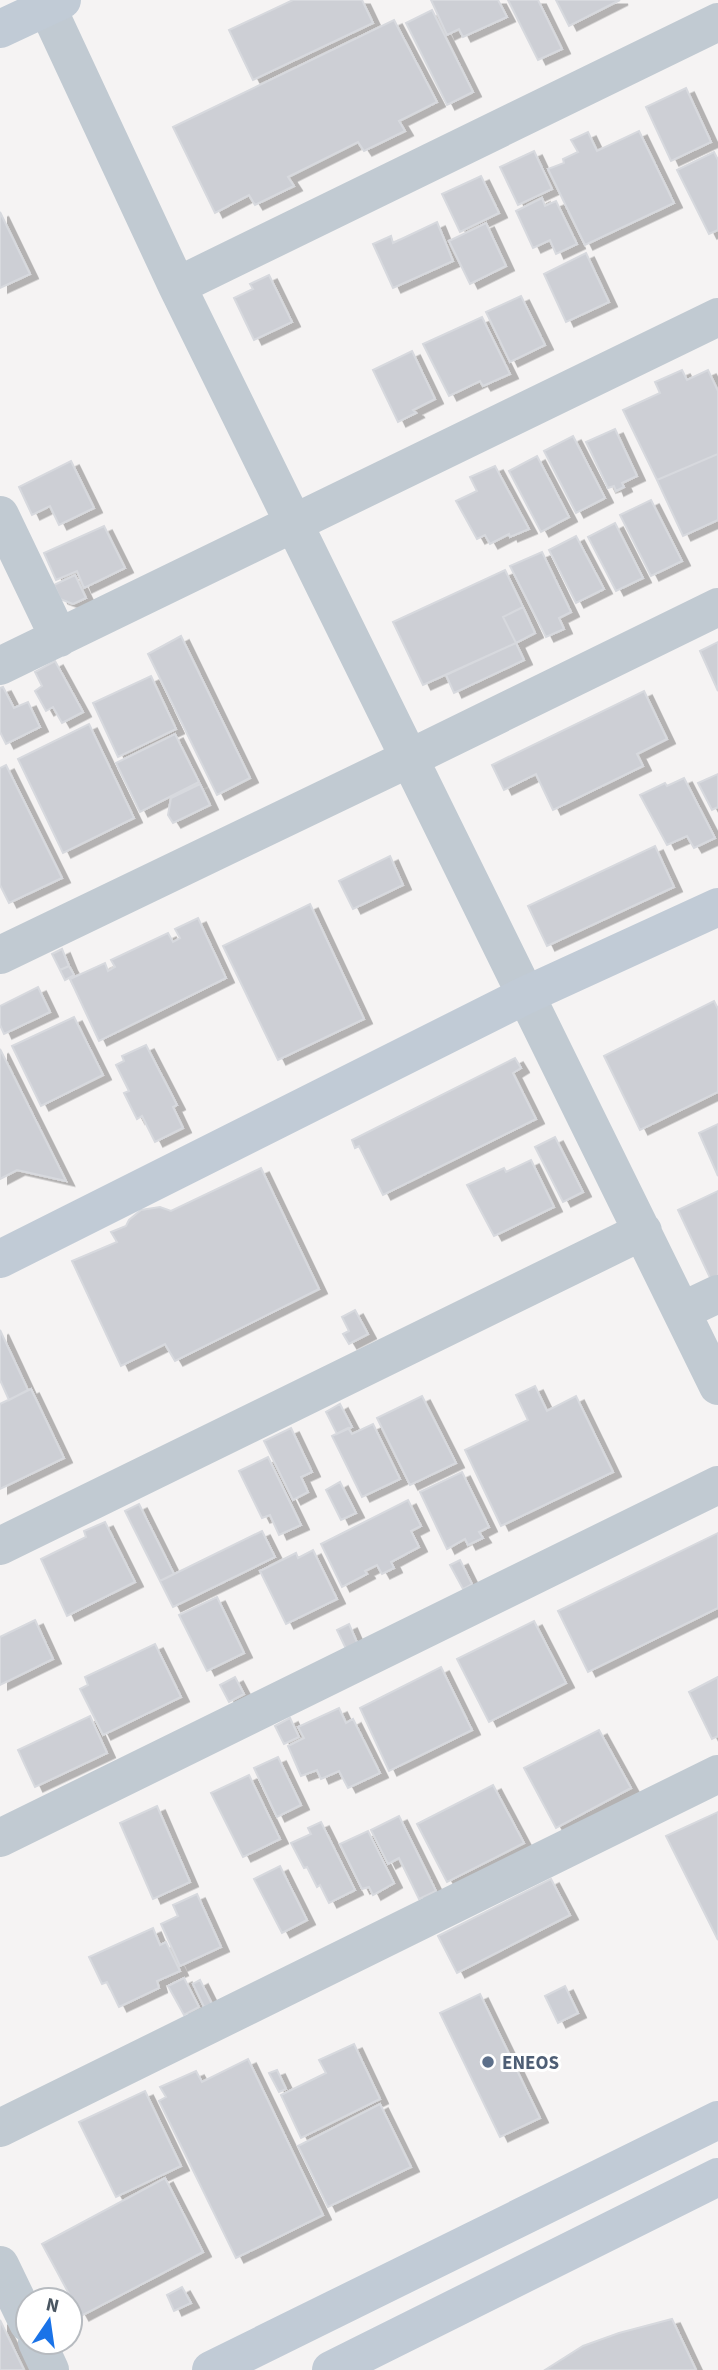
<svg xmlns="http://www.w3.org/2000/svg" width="718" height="2370" viewBox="0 0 718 2370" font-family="'Source Sans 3',sans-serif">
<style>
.building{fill:#cdcfd5;stroke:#d7d9de;stroke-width:2;filter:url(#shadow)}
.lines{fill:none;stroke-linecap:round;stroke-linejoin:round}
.street{stroke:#c1cad2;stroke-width:38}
.secondary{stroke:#c1cbd6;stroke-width:38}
.service-dot{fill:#5c6f8a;stroke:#fff;stroke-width:2.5}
.labels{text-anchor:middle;stroke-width:6;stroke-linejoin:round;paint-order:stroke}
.service-label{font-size:19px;font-weight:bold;fill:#4e5e75;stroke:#fff;text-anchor:start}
</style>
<defs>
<filter id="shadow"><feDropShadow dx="8" dy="4.5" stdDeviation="0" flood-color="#0004"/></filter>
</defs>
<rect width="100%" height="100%" fill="#f5f3f3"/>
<path class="building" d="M293 0H362L373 23 253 80 229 30Z
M431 0H498L507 17 463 37 459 29 447 35Z
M508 0H538L562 49 538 60Z
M556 0H620L569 26Z
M432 10 473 92 447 105 406 23Z
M394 20 437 102 399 121 405 131 364 151 358 142 288 177 294 186 255 205 249 195 215 213 173 127Z
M686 88 711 142 671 161 646 107Z
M639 131 674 203 585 245 548 169 564 163 563 159 578 152 571 140 588 132 597 151Z
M534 151 552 189 518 205 500 167Z
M714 152 718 160V230L709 234 677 170Z
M481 176 499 213 460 232 442 194Z
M542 198 545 206 556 201 577 244 556 254 550 240 533 248 516 211Z
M0 212 30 274 0 288Z
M437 222 453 261 393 288 373 244 391 236 393 243Z
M486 223 506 266 470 284 449 241Z
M586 253 609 302 566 322 544 274Z
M269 275 292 322 254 340 234 298 253 289 250 284Z
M521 296 545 345 510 362 486 312Z
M482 317 510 374 483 386 480 381 449 396 423 344Z
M412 351 435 399 413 410 416 413 398 422 373 370Z
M682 370 687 380 708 370 718 391V454L657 480 623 410 660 393 655 382Z
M615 429 637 476 622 483 624 487 616 491 614 486 608 488 586 442Z
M573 436 605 498 576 513 544 451Z
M718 454V520L683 536 657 480Z
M537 456 569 517 541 532 509 471Z
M71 461 94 508 59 525 50 506 32 515 19 487Z
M495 466 529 529 510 537 509 534 490 544 485 535 477 539 456 501 477 491 470 477Z
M651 500 682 561 651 576 620 515Z
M615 523 643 578 616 591 588 537Z
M104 526 125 568 84 588 77 571 56 580 44 553Z
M576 536 604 589 576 603 549 550Z
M542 552 571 612 559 618 564 629 546 637 510 566Z
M505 570 523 607 503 617 516 643 423 685 393 622Z
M75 575 86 598 73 604 60 599 54 585Z
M523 607 535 633 516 643 503 617Z
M181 636 250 778 217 795 148 654Z
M718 642V691L700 651Z
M516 643 524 660 454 693 446 675Z
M55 661 83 712 62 723 53 707 46 711 35 691 42 686 35 672Z
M151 676 176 729 118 757 93 703Z
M3 687 14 708 28 702 40 727 6 744 0 732V688Z
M644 691 667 739 637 754 643 766 553 810 536 774 504 790 492 765Z
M89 724 134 818 63 853 18 759Z
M175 734 199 782 140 812 116 763Z
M6 765 62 878 9 903 0 885V768Z
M718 774V807L712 810 698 783Z
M684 778 715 838 694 848 687 836 667 845 640 795 665 783 667 786Z
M200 784 210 805 173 823 168 815 171 798Z
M655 846 674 887 547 946 528 906Z
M390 856 403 885 353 909 339 881Z
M310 904 364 1019 278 1060 223 946Z
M198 918 226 978 99 1041 70 979 105 963 108 971 115 967 111 960 168 933 173 942 180 938 175 929Z
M62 949 69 966 60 970 52 954Z
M69 966 74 975 65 980 60 970Z
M38 987 50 1012 4 1034 0 1025V1006Z
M714 1001 718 1009V1092L640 1130 604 1056Z
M74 1017 103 1075 41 1106 12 1046Z
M146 1045 177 1105 173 1107 183 1128 155 1142 142 1116 137 1119 124 1093 129 1091 116 1065 124 1061 122 1056Z
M0 1049 66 1181 17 1170 0 1179Z
M515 1058 521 1068 513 1073 536 1119 383 1195 359 1146 355 1148 352 1140Z
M718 1124V1176L699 1133Z
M555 1137 583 1192 563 1202 535 1147Z
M531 1160 554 1207 494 1236 467 1185 504 1168 506 1172Z
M261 1168 319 1289 175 1361 165 1344 121 1366 72 1261 117 1242 111 1232 126 1226 129 1220 141 1210 160 1207 171 1211Z
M718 1191V1282L713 1284 678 1210Z
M355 1310 368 1334 349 1344 343 1334 349 1331 342 1317Z
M0 1330 28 1390 9 1400 0 1380Z
M535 1386 547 1411 576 1396 613 1472 501 1526 465 1450 528 1420 516 1395Z
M31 1389 64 1458 0 1489V1404Z
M422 1396 456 1463 410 1485 377 1418Z
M340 1404 352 1427 337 1434 326 1412Z
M373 1424 400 1479 362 1497 332 1436 348 1428 352 1434Z
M291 1428 312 1472 301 1477 308 1492 293 1500 264 1441Z
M268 1457 301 1525 279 1535 270 1515 262 1518 239 1471Z
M462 1472 489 1527 479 1532 483 1538 468 1545 465 1539 447 1549 420 1492Z
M340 1482 356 1513 341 1520 326 1490Z
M408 1500 421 1526 411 1531 419 1547 391 1562 394 1568 382 1574 377 1565 365 1571 367 1574 342 1587 321 1544Z
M139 1504 174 1574 160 1581 125 1511Z
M105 1522 135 1582 67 1616 41 1559 86 1537 84 1531Z
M262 1531 275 1557 173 1607 160 1581Z
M718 1533V1608L588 1672 558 1611Z
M313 1550 337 1599 286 1624 260 1571 296 1553 298 1558Z
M460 1560 472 1584 463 1589 450 1565Z
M217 1597 244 1653 207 1671 179 1615Z
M35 1620 53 1659 0 1685V1637Z
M534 1621 566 1683 489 1722 457 1659Z
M349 1624 359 1647 348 1653 337 1630Z
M155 1644 181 1697 103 1735 80 1689 88 1685 85 1677Z
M441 1667 472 1730 389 1771 360 1708Z
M235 1677 244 1694 229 1702 220 1685Z
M718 1677V1736L712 1739 689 1692Z
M339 1708 346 1723 353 1719 380 1773 348 1788 339 1771 321 1779 317 1770 301 1776 288 1746 304 1738 298 1727Z
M90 1716 107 1753 35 1787 18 1750Z
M290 1718 299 1737 284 1744 275 1726Z
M599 1730 631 1788 556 1828 524 1768Z
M278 1757 301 1805 277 1817 254 1768Z
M249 1775 280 1839 243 1857 211 1793Z
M493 1785 524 1843 447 1882 417 1824Z
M157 1806 190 1882 153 1899 120 1823Z
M718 1812V1940L666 1836Z
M399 1816 436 1891 419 1899 399 1858 388 1864 371 1830Z
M321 1822 355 1890 329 1903 320 1885 317 1887 307 1867 304 1868 291 1843 311 1834 308 1828Z
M368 1831 394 1883 373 1895 369 1887 362 1889 340 1844Z
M280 1866 307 1920 282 1933 254 1879Z
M551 1879 570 1915 457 1973 438 1936Z
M197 1894 221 1947 180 1966 161 1924 178 1916 173 1905Z
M153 1928 160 1945 166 1942 180 1971 157 1981 159 1988 119 2007 107 1982 102 1984 89 1957Z
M184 1978 199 2007 184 2015 168 1986Z
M200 1980 212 2004 204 2007 193 1984Z
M565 1986 578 2013 558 2023 545 1996Z
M480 1994 540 2118 500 2137 440 2013Z
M354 2044 380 2099 301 2138 281 2095 326 2073 319 2060Z
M248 2059 323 2215 236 2258 159 2101 166 2097 160 2087 196 2071 202 2082Z
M277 2070 286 2089 279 2092 269 2073Z
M145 2091 181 2166 116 2197 79 2122Z
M380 2104 411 2167 328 2207 298 2146Z
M165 2178 203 2252 81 2316 42 2244Z
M182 2287 191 2303 174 2311 167 2295Z
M672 2319 696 2370H545L583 2346 619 2333Z
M0 2320 24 2370H0Z"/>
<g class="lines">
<path class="street" d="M40 0 47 7 177 286 718 1386
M177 286 718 22
M0 515 59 638
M0 666 718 317
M0 955 410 758 718 607
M682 1311 718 1294
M0 1546 643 1231
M0 1838 718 1485
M0 2128 718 1774
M0 2265 28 2323
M37 2342 50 2370"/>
<path class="secondary" d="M0 29 62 0
M0 1259 526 995 718 907
M211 2370 718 2120
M331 2370 718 2177"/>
</g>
<circle class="service-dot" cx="488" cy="2062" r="7"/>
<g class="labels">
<g class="service-label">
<text x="502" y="2069">ENEOS</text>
</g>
</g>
<g transform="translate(49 2321) rotate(13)"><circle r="33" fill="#ffffff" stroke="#b7bbc0" stroke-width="2"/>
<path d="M0-5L12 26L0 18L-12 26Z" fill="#1a73e8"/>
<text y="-10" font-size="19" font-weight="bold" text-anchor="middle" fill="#4a5661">N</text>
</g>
</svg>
